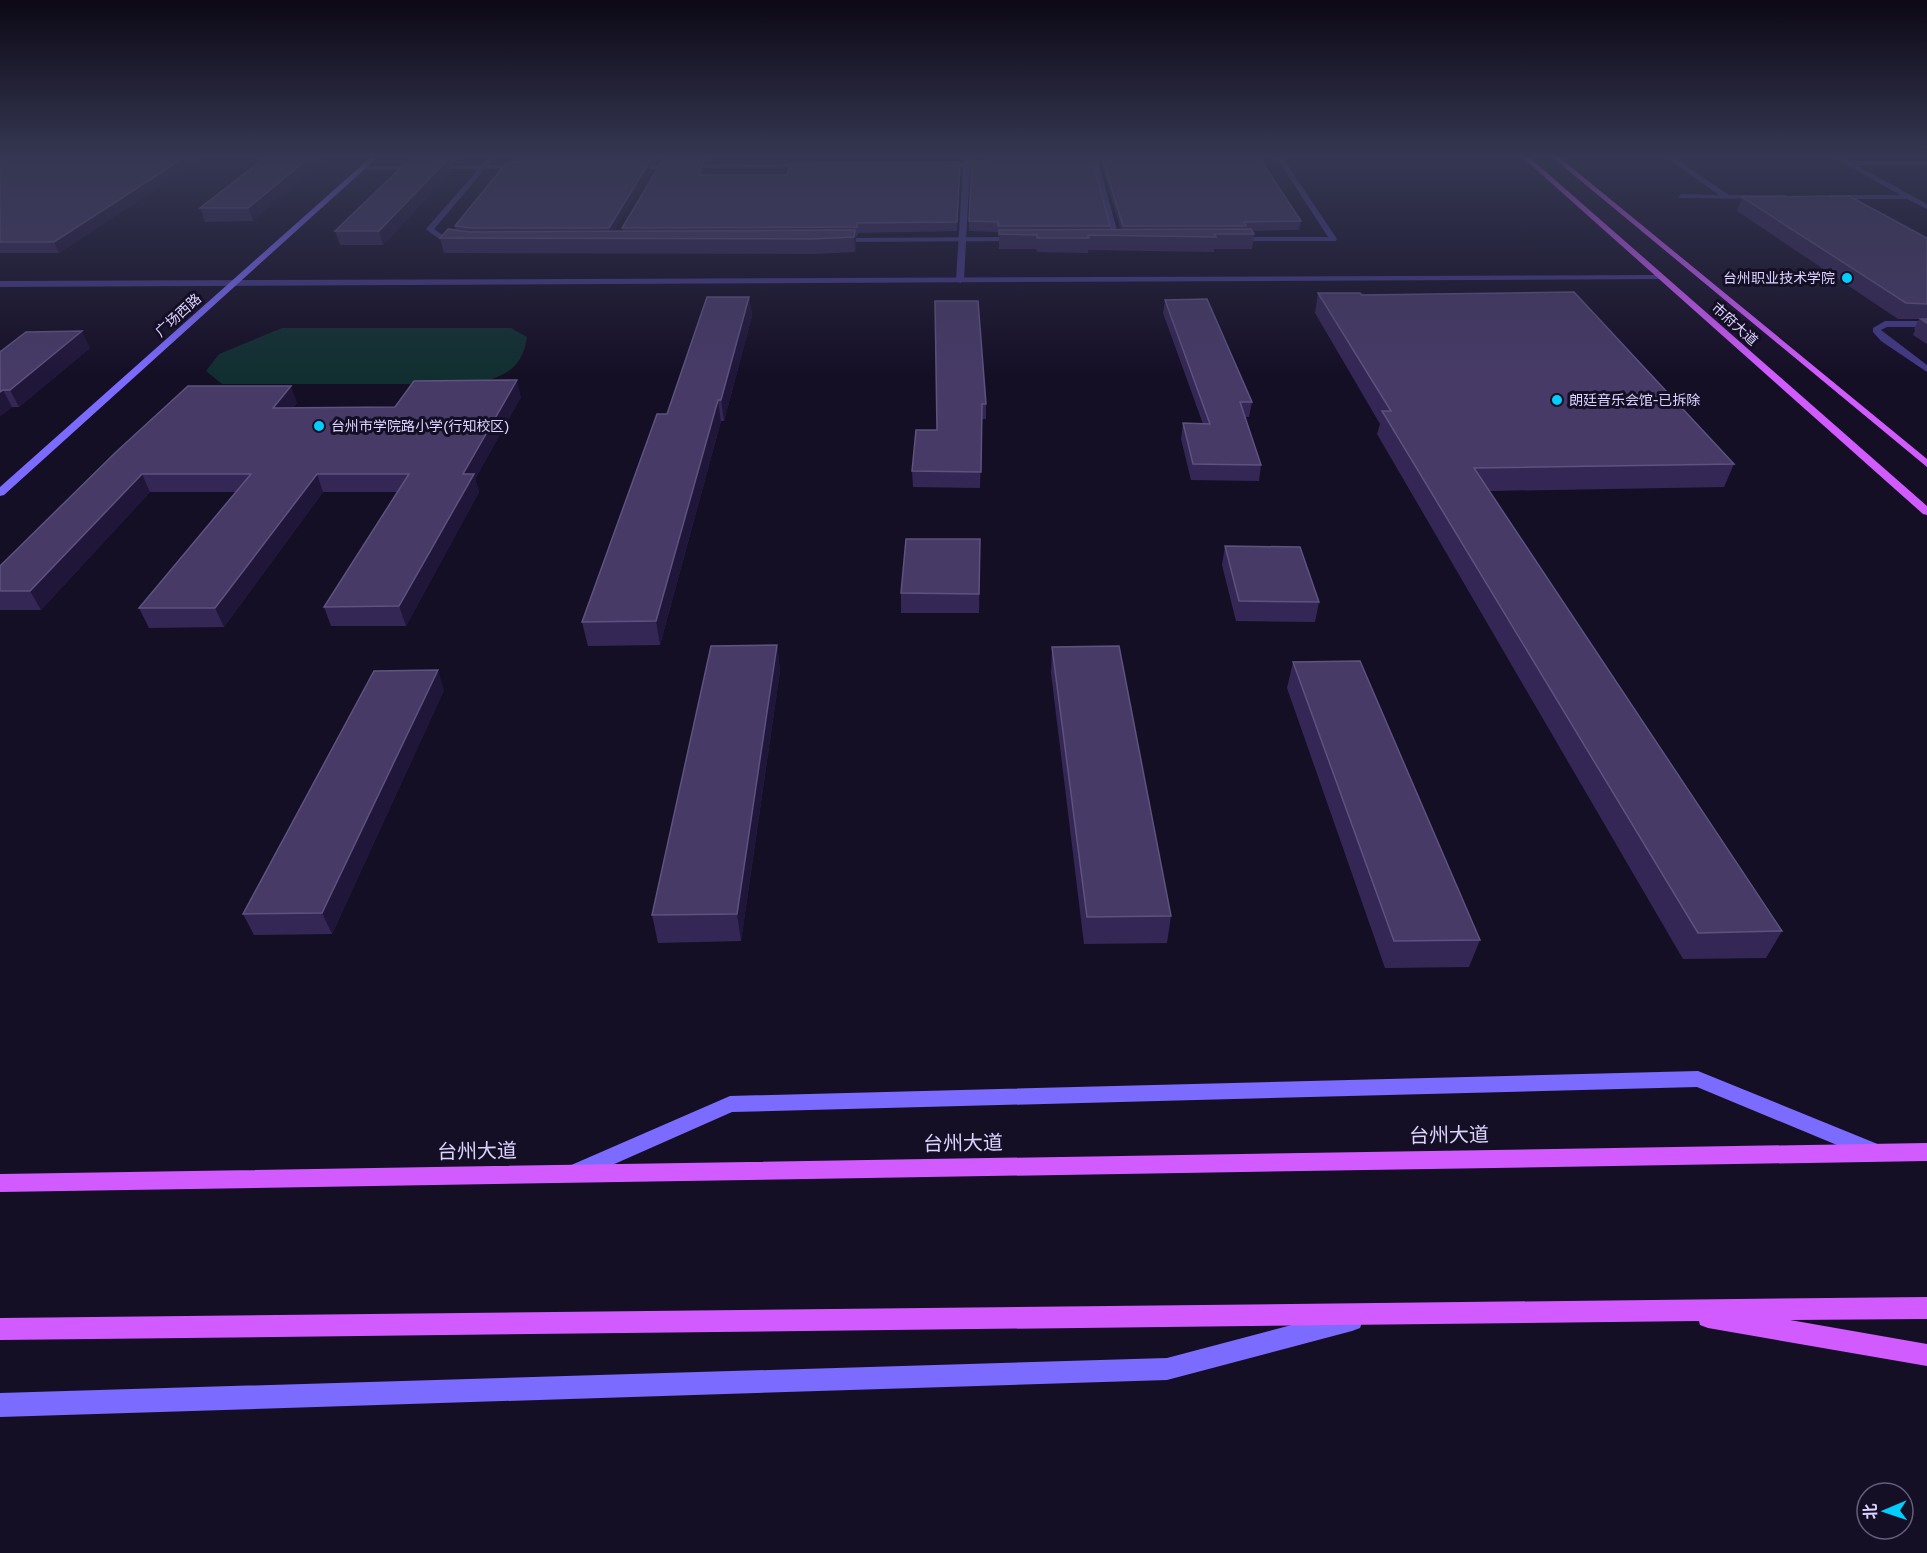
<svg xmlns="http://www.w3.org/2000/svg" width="1927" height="1553" viewBox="0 0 1927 1553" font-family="'Golos Text','Noto Sans SC',sans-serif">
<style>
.green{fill:#112f31}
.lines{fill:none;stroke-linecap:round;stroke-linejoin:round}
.service{fill:#433986;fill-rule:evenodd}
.minor{fill:#433986;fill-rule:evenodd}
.tertiary{fill:#433986;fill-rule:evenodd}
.secondary{fill:#7c6bff;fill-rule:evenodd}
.primary{fill:#d15bff;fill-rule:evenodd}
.wall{fill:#352755}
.shaded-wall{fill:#20163a}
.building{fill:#473a67;stroke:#5e527f;stroke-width:1.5}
.poi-dot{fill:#00ceff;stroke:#150f26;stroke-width:2}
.labels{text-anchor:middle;stroke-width:6;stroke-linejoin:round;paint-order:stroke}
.far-poi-label{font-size:14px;fill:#ddd4ff;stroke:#150f26;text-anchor:start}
.far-street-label{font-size:14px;fill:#ddd4ff;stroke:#150f26}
.near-street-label{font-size:20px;fill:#ddd4ff;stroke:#150f26}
</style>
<rect width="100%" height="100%" fill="#150f26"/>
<path class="green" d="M282 328H511L527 337C522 370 505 375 476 384H222L206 371 219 354Z"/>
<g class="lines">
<path class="service" d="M489 157H495L434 229 444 236 464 240C451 247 436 238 426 229Z
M1276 157H1282L1337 239 1336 241H1231L1230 239 1234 237H1328Z
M1666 157H1673L1729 195H1785L1789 197 1785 199 1678 198 1681 194 1719 195Z
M1833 157H1841L1849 161H1927V165H1856L1927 204V209L1907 199H1827L1830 195H1900Z
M1018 237 1022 239 1021 241 835 242 831 240 835 238Z
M1885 321H1927V327H1887L1881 330 1927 365V372L1881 341 1873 332V328Z"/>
<path class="minor" d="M964 157H970V162H992L995 164 970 166 964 280 960 283 956 280 963 167H941L938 165 963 163Z
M1091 157H1097L1120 241 1113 239Z
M809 164 811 167 632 169 629 167 632 165Z
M524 165 526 168 362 170 359 168 362 166Z"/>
<path class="tertiary" d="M1662 275 1666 277 1665 279 0 287V281Z"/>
<path class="secondary" d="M371 157H378L4 495 0 496V487Z
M1698 1071 1880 1145 1883 1151 1880 1157 1873 1160 1697 1087 732 1112 576 1181 569 1178 566 1172 569 1166 730 1096Z
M1352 1309 1360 1312 1363 1320 1360 1328 1352 1331 1167 1380 0 1417V1393L1167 1358Z"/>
<path class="primary" d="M1522 157H1529L1927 506V515L1923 514Z
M1552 157H1559L1927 459V467Z
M1927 1143V1161L0 1192V1174Z
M1927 1297V1319L1790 1320 1927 1344V1366L1708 1328 1700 1325 1699 1321 0 1340V1318Z"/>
</g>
<path class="wall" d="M0 157H204L59 253H0Z
M266 157 253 221 205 222 200 208Z
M420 157H465L459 163H449L451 172 383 245H340L335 231 421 159Z
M515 157H663L657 162H650L651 170 614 231H623L622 228 668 161 663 157H711L709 161H704L705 170 704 175H787L960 162 957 231 858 233 857 236H856V245L855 252 812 254 444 253 440 238 456 230 455 226 516 162Z
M988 157H1090L1089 158 1110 226V230H1121L1099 157H1259L1301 221 1299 230 1252 231 1254 234 1252 249H1214V252L1088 250V253L1037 252 1036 249H999V236H998V232L969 231V221L988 159Z
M1742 197 1927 238V344L1913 335 1915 330 1914 329 1919 319H1898L1737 211Z
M1318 293 1362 295 1734 464 1724 487 1489 491 1782 931 1766 958 1683 959 1377 434 1380 424 1315 313Z
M749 297 752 316 724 421H721L660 645 588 646 582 622 667 414Z
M1165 300 1252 402 1249 417H1245L1261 465 1259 481 1191 480 1181 439 1183 423 1203 424 1163 313Z
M935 301 986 404V419H982L980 488 913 487 912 471 937 430Z
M90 348 19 407H12L0 416V352Z
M521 397 475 479 479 492 406 626H331L324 607 397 492H323L224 627 149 628 139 608 236 492H150L41 610H0V566L116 452 297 403 293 408 395 407Z
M980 539 979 613H901V593Z
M1225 546 1319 602 1315 622 1236 621 1222 565Z
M777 645 780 671 741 941 658 943 652 915Z
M1052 647 1171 916 1167 943 1084 944 1051 673Z
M1293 662 1480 940 1469 967 1385 968 1287 688Z
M444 690 332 934 254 935 243 914Z"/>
<path class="shaded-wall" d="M185 157H204L59 253 54 242Z
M310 157H328L253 221 248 208Z
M458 157H465L459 163Z
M656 157H663L657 162Z
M448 159 451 172 383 245 379 231Z
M650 161 651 170 611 237 609 228Z
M704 161 705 170 700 184 699 175Z
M855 230 856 245 855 252 854 237Z
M749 297 752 316 724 421 721 400Z
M82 331 90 348 19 407 10 390Z
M517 380 521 397 475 479 479 492 406 626 399 606 463 474Z
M291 386 297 403 279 425 273 408Z
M3 390 12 407 0 416V392Z
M718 400 721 421 660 645 656 621Z
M142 474 150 492 41 610 30 591Z
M317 474 323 492 224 627 215 608Z
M777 645 780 671 741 941 737 914Z
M438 670 444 690 332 934 322 913Z"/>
<path class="building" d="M0 157H185L54 242H0Z
M266 157H310L248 208H200Z
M1102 157H1259L1301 221 1244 222 1246 226H1123Z
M1092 158 1110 226H998V222L969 221 972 161H987V159Z
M410 159H448L379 231H335Z
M650 161 609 228H471L455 226 507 162Z
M662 161H704L699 175H787L790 163 960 162 957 222 857 223V227L622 228Z
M1849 196 1927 238V304L1906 303 1742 197Z
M448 229 469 232 855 230 854 237 811 239 440 238Z
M1251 229 1254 234H1214L1216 237 1088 235 1089 238H1037V235L999 234V230Z
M1574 292 1734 464 1474 468 1782 931 1698 933 1382 411H1391L1318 293H1360L1362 295Z
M707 297H749L721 400H718L656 621 582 622 657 414H667Z
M1207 299 1252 402H1240L1261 465 1193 464 1183 423 1210 424 1165 300Z
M935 301H978L986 404H982L981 472 912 471 916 430H937Z
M1921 319H1927V323Z
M82 331 10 390H3L0 392V352L26 332Z
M517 380 463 474H474L399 606 324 607 409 474H317L215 608H139L251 474H142L30 591H0V566L116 452 188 386H291L273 408 395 407 414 381Z
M906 539H980L979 594 901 593Z
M1225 546 1300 547 1319 602 1239 601Z
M777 645 737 914 652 915 711 646Z
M1119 646 1171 916 1087 917 1052 647Z
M1360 661 1480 940 1394 941 1293 662Z
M438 670 322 913 243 914 374 671Z"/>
<linearGradient id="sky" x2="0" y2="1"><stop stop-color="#0c0815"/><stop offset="0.42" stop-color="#353752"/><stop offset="1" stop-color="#353752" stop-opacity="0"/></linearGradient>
<rect width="1927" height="374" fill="url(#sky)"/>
<g class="poi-dot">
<circle cx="1847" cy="278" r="6"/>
<circle cx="1557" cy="400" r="6"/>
<circle cx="319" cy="426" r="6"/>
</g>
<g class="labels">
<g class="far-poi-label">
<text x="1835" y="283" text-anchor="end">台州职业技术学院</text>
<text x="1569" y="405">朗廷音乐会馆-已拆除</text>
<text x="331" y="431">台州市学院路小学(行知校区)</text>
</g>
<g class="far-street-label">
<text transform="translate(178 315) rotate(-42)" y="5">广场西路</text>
<text transform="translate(1735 324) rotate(42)" y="5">市府大道</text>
</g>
<g class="near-street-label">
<text transform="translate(1449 1135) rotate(-1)" y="7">台州大道</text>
<text transform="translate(963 1143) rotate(-1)" y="7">台州大道</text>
<text transform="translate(477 1151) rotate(-1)" y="7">台州大道</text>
</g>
</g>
<g transform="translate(1885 1511) rotate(268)"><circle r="28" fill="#150f26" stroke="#655e7d" stroke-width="1.5"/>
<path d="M0-4.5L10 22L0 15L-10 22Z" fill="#00ceff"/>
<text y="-9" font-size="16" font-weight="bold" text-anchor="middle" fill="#ddd4ff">北</text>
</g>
</svg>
